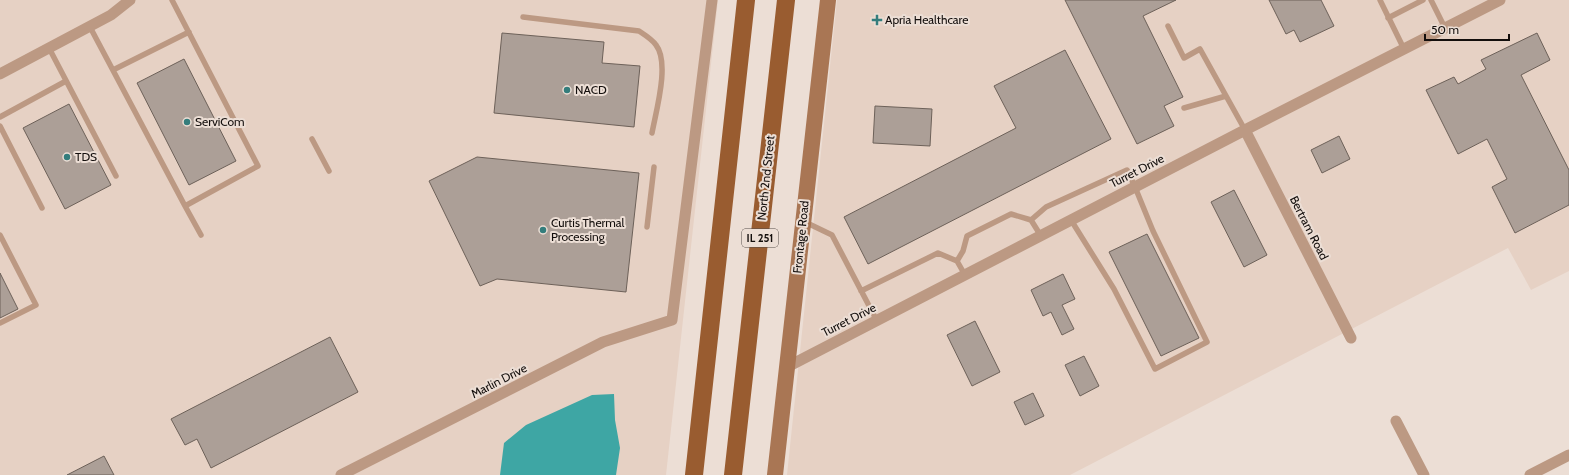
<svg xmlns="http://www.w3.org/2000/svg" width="1569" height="475" viewBox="0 0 1569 475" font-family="Cabin,sans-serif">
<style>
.built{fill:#e6d1c4}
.water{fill:#3ea6a4}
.building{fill:#ac9f97;stroke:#6d6159}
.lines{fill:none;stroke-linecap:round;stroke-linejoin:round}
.lane{stroke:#bc9983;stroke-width:5.5}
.street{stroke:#bc9983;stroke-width:11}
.secondary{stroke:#a97654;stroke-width:16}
.primary{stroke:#995c30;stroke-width:18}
.poi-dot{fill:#347d7c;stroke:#ecded5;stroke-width:1.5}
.labels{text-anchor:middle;stroke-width:4;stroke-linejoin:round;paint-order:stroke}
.shield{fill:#ecded5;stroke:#544c48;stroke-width:1}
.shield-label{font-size:11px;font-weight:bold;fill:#130e0c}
.poi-label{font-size:12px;fill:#130e0c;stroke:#ecded5;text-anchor:start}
.street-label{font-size:12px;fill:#130e0c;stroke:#ecded5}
</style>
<rect width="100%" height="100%" fill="#ecded5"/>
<path class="built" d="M0 0H718L666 475H0Z
M837 0H1569V271L1531 290 1508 248 1070 475H787Z"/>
<path class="water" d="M614 394 615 420 620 448 616 475H500L504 443 526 425 592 395Z"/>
<path class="building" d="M1065 0H1176L1143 16 1183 97 1164 106 1174 126 1137 144Z
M1269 0H1321L1334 26 1300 42 1294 30 1286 34Z
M502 33 604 42 602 63 640 66 634 127 494 113Z
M1537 33 1550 60 1521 75 1569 170V205L1515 233 1492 187 1507 179 1487 139 1458 154 1426 90 1454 77 1458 84 1486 69 1481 60Z
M1065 50 1111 139 868 264 844 217 1016 128 994 86Z
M184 59 236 161 189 185 137 83Z
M69 104 111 185 65 209 23 128Z
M875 106 932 109 930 146 873 143Z
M1339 136 1350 159 1322 173 1311 150Z
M477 157 639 173 626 292 497 279 480 286 429 181Z
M1234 190 1267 255 1244 267 1211 202Z
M1147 234 1199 338 1161 356 1109 252Z
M0 273 18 309 0 318Z
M1063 274 1075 299 1062 305 1074 329 1062 335 1051 312 1043 316 1031 290Z
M975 321 1000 372 972 386 947 335Z
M330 337 358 392 211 468 197 439 185 445 171 419Z
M1084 356 1099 386 1080 396 1065 365Z
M1033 393 1044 416 1025 425 1014 402Z
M104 456 114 475H67Z"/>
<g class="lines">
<path class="lane" d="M1380 0 1404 49
M1431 0 1445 28
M523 17 639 31C645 35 652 39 656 45 670 63 656 111 652 133
M1388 18 1423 0
M1168 26 1184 58 1200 49 1245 130
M90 27 185 206 258 166 172 0
M49 48 116 176
M113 70 189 32
M1184 108 1226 96
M0 117 66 81
M0 126 42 208
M312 139 329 171
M185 206 201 235
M1031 220 1046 207 1127 170 1135 187 1153 231 1207 342 1155 369 1114 289 1071 220
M805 222 832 235 877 321
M647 227 654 167
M0 235 36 305 0 323
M957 261 963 251 967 236 1011 214 1031 220 1041 236
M861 291 938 253 957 261 965 275"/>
<path class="street" d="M0 74 111 15 130 0
M1245 130 1351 338
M787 367 1245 130 1500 0
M1396 421 1424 475
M341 475 603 342 672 320 712 0
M1530 475 1569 455"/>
<path class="secondary" d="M775 475 828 0"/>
<path class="primary" d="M694 475 746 0
M733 475 786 0"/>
</g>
<g class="poi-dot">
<path d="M875 14h4v4h4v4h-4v4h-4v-4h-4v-4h4z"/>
<circle cx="567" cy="90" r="4"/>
<circle cx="187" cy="122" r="4"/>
<circle cx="67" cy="157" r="4"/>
<circle cx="543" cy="230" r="4"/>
</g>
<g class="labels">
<rect class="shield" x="742" y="229" width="36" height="18" rx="3"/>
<g class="shield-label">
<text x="760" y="242">IL 251</text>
</g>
<g class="poi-label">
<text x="885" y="24">Apria Healthcare</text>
<text x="575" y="94">NACD</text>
<text x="195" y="126">ServiCom</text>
<text x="75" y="161">TDS</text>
<text x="551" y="227">Curtis Thermal<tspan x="551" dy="14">Processing</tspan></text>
</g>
<g class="street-label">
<text transform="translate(1137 171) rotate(-27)" y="4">Turret Drive</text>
<text transform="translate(766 178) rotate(-84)" y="4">North 2nd Street</text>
<text transform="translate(1309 228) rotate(63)" y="4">Bertram Road</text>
<text transform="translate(801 237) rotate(-84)" y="4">Frontage Road</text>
<text transform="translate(849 320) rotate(-27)" y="4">Turret Drive</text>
<text transform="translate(499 381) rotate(-27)" y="4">Marlin Drive</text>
</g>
</g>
<path d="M1425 34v6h84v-6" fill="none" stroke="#130e0c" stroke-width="2"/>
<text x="1431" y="34" font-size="12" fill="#130e0c" stroke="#ecded5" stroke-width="3" paint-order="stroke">50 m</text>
</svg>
